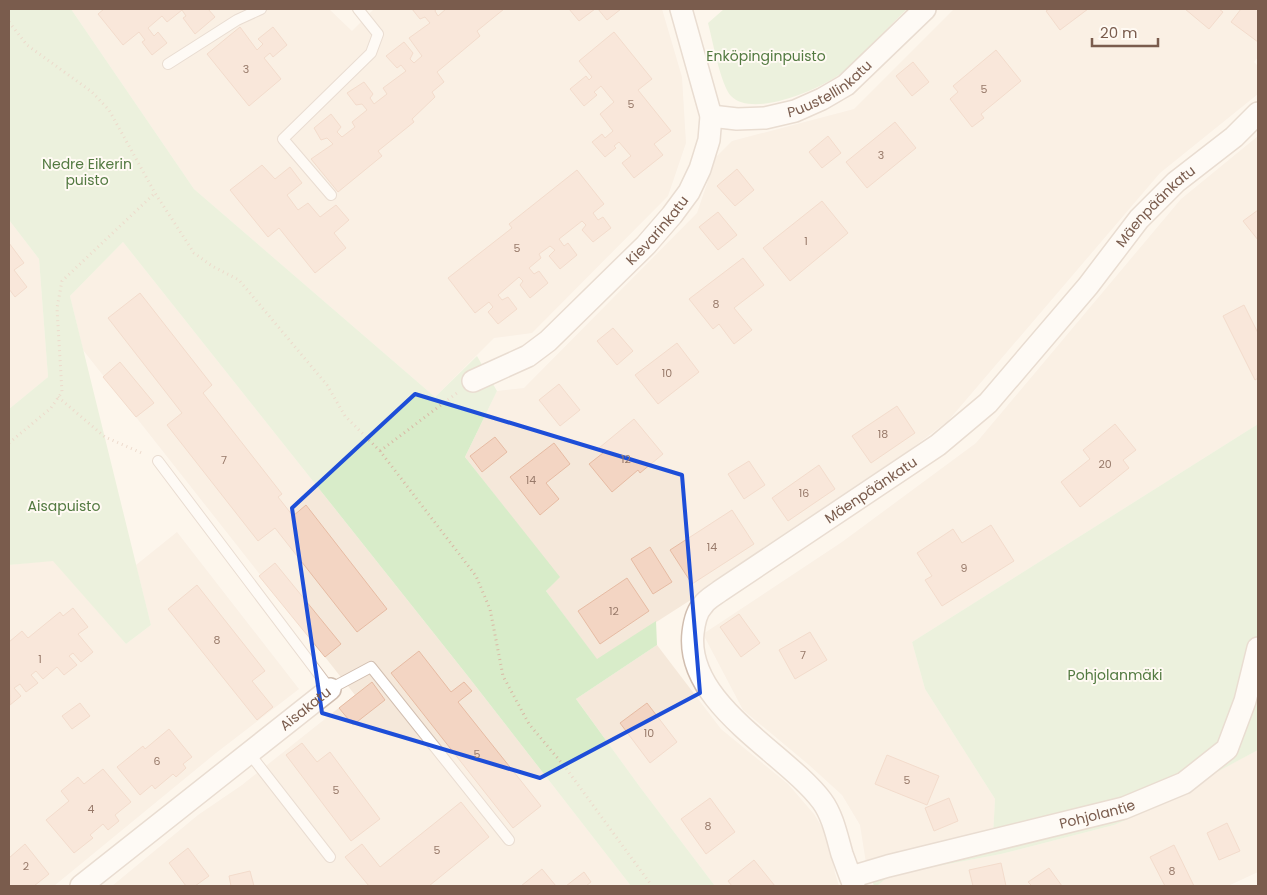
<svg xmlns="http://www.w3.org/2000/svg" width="1267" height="895" viewBox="0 0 1267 895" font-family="Poppins,sans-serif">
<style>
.residential{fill:#f5e8da}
.green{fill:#d8ecc9}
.building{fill:#f3d5c3;stroke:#e6bba3}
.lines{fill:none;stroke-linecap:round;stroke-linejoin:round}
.service-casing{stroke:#d1beb0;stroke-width:12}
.minor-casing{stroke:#d1beb0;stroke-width:24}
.path{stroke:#d9b8a5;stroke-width:3;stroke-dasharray:1 4;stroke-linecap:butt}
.service{stroke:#fff;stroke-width:10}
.minor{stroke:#fff;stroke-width:21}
.marked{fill:none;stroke:#1d4ed8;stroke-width:4;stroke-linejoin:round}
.labels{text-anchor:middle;stroke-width:4;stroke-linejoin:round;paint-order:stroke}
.number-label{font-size:11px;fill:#987a6a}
.park-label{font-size:14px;fill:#537a41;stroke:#fffaf3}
.street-label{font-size:14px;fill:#7a5c4d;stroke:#fffaf3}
</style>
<rect width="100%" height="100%" fill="#fdf6ec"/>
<path class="residential" d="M71 9H329L352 31 374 9H662L682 77 686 143 668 196 532 333 494 338 435 397 194 189Z
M954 9H1258V57L1254 62 1258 66V94L1160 173 948 421 855 491 775 546 597 660 546 591 559 577 465 457 497 391 524 388 697 213 716 157 732 141 854 109Z
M1258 136V424L912 642 925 689 995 799 993 835 866 863 860 825 842 795 809 765 743 710 703 634 842 542 976 443 1181 199Z
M9 220 39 259 48 377 9 409Z
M123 242 467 675 631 886H112L198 815 242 785 355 695 83 350 70 296Z
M177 532 299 689 216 753 54 886H9V565L53 560 126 644 151 625 136 565Z
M657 645 721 729 788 784 814 814 828 837 835 873 839 886H715L640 787 576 699Z
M1258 750V872L1228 886H877L889 875 1001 854 1114 825Z"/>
<path class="green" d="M9 9H71L194 189 435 397 477 356 497 391 465 457 560 577 546 591 597 659 656 621 657 645 576 699 640 787 715 886H631L467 675 123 242 70 296 151 625 126 644 53 561 9 565V409L48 377 39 259 9 220Z
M724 9H907C886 29 866 52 844 71 824 88 753 119 731 96 721 86 712 38 708 23Z
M1258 424V750L1215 773 1172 800 1114 825 1001 854 890 875 877 886H874L866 863 993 835 995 799 925 689 912 642Z"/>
<path class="building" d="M104 9H208L215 17 195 34 183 18 186 16 182 10 167 22 162 16 148 28 154 36 158 32 167 43 152 55 142 42 145 40 139 32 123 45 98 14Z
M412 9H436L435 11 438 16 446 9H504L477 31 480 36 437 72 444 82 432 92 435 97 412 119 414 122 378 151 382 156 338 192 311 159 333 144 327 138 321 140 314 128 331 114 341 127 337 132 342 137 355 127 352 122 367 110 362 104 356 105 347 93 364 82 373 94 370 98 374 104 387 94 383 88 406 71 401 65 397 68 386 56 404 42 413 53 410 59 414 63 422 56 409 38 430 23 425 17 420 19Z
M569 9H595L579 21Z
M598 9H621L607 20Z
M1049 9H1088L1060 30 1046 11Z
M1185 9H1219L1223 12 1209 29Z
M1241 9H1258V42L1231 22Z
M240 27 257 50 263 44 258 39 273 27 287 45 273 57 270 53 264 58 281 79 249 106 207 54Z
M614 32 652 79 638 90 671 131 654 144 663 155 634 178 622 163 631 156 619 142 614 146 616 148 605 157 592 142 602 134 605 138 613 131 600 114 614 102 601 86 594 92 597 95 584 106 570 89 586 76 589 80 592 77 579 61Z
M996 50 1021 81 981 114 984 118 972 127 950 99 958 92 953 86Z
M913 62 929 82 912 96 896 76Z
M895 122 916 148 867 188 846 162Z
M828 136 841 153 822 168 809 152Z
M262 165 275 179 290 167 302 183 287 195 298 210 308 203 320 217 336 205 349 220 334 233 346 248 315 273 279 228 268 237 230 190Z
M737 169 754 190 735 206 717 186Z
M577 170 604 204 593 213 598 220 603 217 611 228 593 242 582 230 586 225 582 221 559 239 564 246 568 243 577 255 560 269 549 256 555 250 550 246 539 254 541 258 529 268 534 274 539 271 548 283 530 298 520 285 523 281 519 277 498 295 502 300 508 297 517 309 498 324 488 312 493 307 489 302 475 313 448 278 512 228 509 224Z
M822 201 848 233 790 281 763 248Z
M1258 210V240L1243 221Z
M718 212 737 235 718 250 699 227Z
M9 243 24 263 14 270 27 287 15 297 9 289Z
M743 258 764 285 734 308 752 330 734 344 719 324 713 329 689 299Z
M140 293 212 385 203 393 282 494 278 497 293 516 306 505 387 609 357 632 275 528 258 541 167 425 182 413 108 318Z
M1244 305 1258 333V378L1255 380 1223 316Z
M613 328 633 351 617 365 597 341Z
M677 343 699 372 658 404 635 375Z
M120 362 154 403 136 417 103 377Z
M559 384 580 410 560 426 539 400Z
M897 406 915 433 871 463 852 436Z
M634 419 663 454 640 473 638 470 612 492 589 464 603 453 599 448Z
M1115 424 1136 450 1123 460 1129 468 1080 507 1061 482 1090 459 1083 450Z
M495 437 507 452 482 472 470 456Z
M554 443 570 464 546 483 559 499 540 515 510 477Z
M749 461 765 485 744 499 728 474Z
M819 465 835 489 788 521 772 498Z
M732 510 754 544 692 584 670 550Z
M991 525 1014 561 942 606 925 580 932 576 917 553 953 529 962 543Z
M650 547 672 582 653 594 631 559Z
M275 563 341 644 325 657 259 576Z
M627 578 649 611 600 644 578 611Z
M197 585 265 671 252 681 273 707 257 720 168 609Z
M73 608 88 627 78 634 93 652 81 662 73 653 69 656 77 665 64 675 57 667 43 679 36 671 31 675 38 683 26 692 20 684 14 688 21 696 10 705 9 642 22 631 28 638 60 612 63 616Z
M739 614 760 643 741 657 720 627Z
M810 632 827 660 795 679 779 650Z
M419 651 451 692 464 682 472 691 458 702 541 806 513 828 391 673Z
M372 682 385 700 353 725 339 708Z
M80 703 90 716 72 729 62 716Z
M647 703 677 742 650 763 620 723Z
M169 729 192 757 183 764 186 768 176 777 173 774 155 789 152 785 140 795 117 767 143 746 145 749Z
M302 743 317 762 330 752 380 819 351 841 286 755Z
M887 755 939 776 927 805 875 784Z
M103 769 131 802 115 815 119 821 108 830 103 824 90 835 93 838 74 853 46 820 69 801 61 791 78 777 84 784Z
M710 798 735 832 706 854 681 819Z
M949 798 958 821 934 831 925 808Z
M461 802 489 837 429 886H369L345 857 362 844 380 867Z
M1227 823 1240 851 1219 860 1207 833Z
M25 844 49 874 34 886H9V858Z
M1174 845 1194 886H1165L1150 857Z
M188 848 209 876 195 886H186L169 863Z
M754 860 775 886H732L728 881Z
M1001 863 1006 886H973L969 870Z
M1049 868 1062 886H1032L1028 882Z
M542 869 556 886H521Z
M250 871 254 886H231L229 876Z
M584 872 591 882 586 886H566Z"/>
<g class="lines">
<defs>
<path id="service" d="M168 64 237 20 261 9
M331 195 283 139 371 53 378 34 358 9
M158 461 330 689 371 667 509 840
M249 753 330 857"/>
<g id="minor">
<path id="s1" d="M711 116 737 119 765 118 795 111 822 99 846 85 925 9"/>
<path id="s2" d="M473 381 528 356 548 341 646 245 672 215 689 192 700 169 709 140 711 116 681 9"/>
<path id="s3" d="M851 877 888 866 1124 808 1184 783 1227 749 1245 701 1258 648"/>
<path id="s4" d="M81 886 330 689"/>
<path id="s5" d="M854 886C850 876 846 865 842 854 837 837 833 816 822 801 785 752 685 704 693 633 694 624 696 612 703 605 707 599 715 595 720 591L938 445 988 403 1088 286 1139 219 1176 182 1234 137 1258 113"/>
</g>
</defs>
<use href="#service" class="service-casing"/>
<use href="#minor" class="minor-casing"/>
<path class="path" d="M9 22 27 45 92 92 109 110 155 193 194 253 212 266 239 280 327 385 345 416 380 451 476 576 490 609 503 676 529 724 565 767 652 886
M58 397 105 437 144 454
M9 443 51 408 62 392 57 308 62 281 155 193
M380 451 457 393"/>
<use href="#service" class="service"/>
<use href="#minor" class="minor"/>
</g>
<path d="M0 0H1267V895H0ZM415 394 682 475 700 693 540 778 322 713 292 508Z" fill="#fdf6ec" fill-opacity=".55" fill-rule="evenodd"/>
<path class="marked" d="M415 394 682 475 700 693 540 778 322 713 292 508Z"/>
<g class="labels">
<g class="number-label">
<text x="246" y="73">3</text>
<text x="984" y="93">5</text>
<text x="631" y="108">5</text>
<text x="881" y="159">3</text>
<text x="806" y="245">1</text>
<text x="517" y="252">5</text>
<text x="716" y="308">8</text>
<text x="667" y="377">10</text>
<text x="883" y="438">18</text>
<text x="626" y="463">12</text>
<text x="224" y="464">7</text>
<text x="1105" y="468">20</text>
<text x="531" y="484">14</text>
<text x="804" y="497">16</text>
<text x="712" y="551">14</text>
<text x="964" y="572">9</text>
<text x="614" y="615">12</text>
<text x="217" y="644">8</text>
<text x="803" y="659">7</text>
<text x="40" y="663">1</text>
<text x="649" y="737">10</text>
<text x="477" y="758">5</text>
<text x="157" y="765">6</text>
<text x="907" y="784">5</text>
<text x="336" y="794">5</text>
<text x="91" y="813">4</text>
<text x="708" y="830">8</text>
<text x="437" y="854">5</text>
<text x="26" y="870">2</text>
<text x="1172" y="875">8</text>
</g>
<g class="park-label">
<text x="766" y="61">Enköpinginpuisto</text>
<text x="87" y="169">Nedre Eikerin<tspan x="87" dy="16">puisto</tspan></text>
<text x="64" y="511">Aisapuisto</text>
<text x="1115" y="680">Pohjolanmäki</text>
</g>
<g class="street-label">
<text dy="5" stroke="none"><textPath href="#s1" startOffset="126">Puustellinkatu</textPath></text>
<text dy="5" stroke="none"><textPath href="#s5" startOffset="949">Mäenpäänkatu</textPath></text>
<text dy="5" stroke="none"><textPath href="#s2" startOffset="241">Kievarinkatu</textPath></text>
<text dy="5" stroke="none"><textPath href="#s5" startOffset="544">Mäenpäänkatu</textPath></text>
<text dy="5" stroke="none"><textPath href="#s4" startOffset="286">Aisakatu</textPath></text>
<text dy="5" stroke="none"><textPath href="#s3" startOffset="254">Pohjolantie</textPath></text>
</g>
</g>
<rect width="1267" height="895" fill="none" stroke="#7a5c4d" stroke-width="20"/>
<path d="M1092 38v8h66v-8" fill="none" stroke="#7a5c4d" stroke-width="2.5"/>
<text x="1100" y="38" font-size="15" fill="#7a5c4d" stroke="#fffaf3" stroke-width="4" paint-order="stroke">20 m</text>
</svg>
